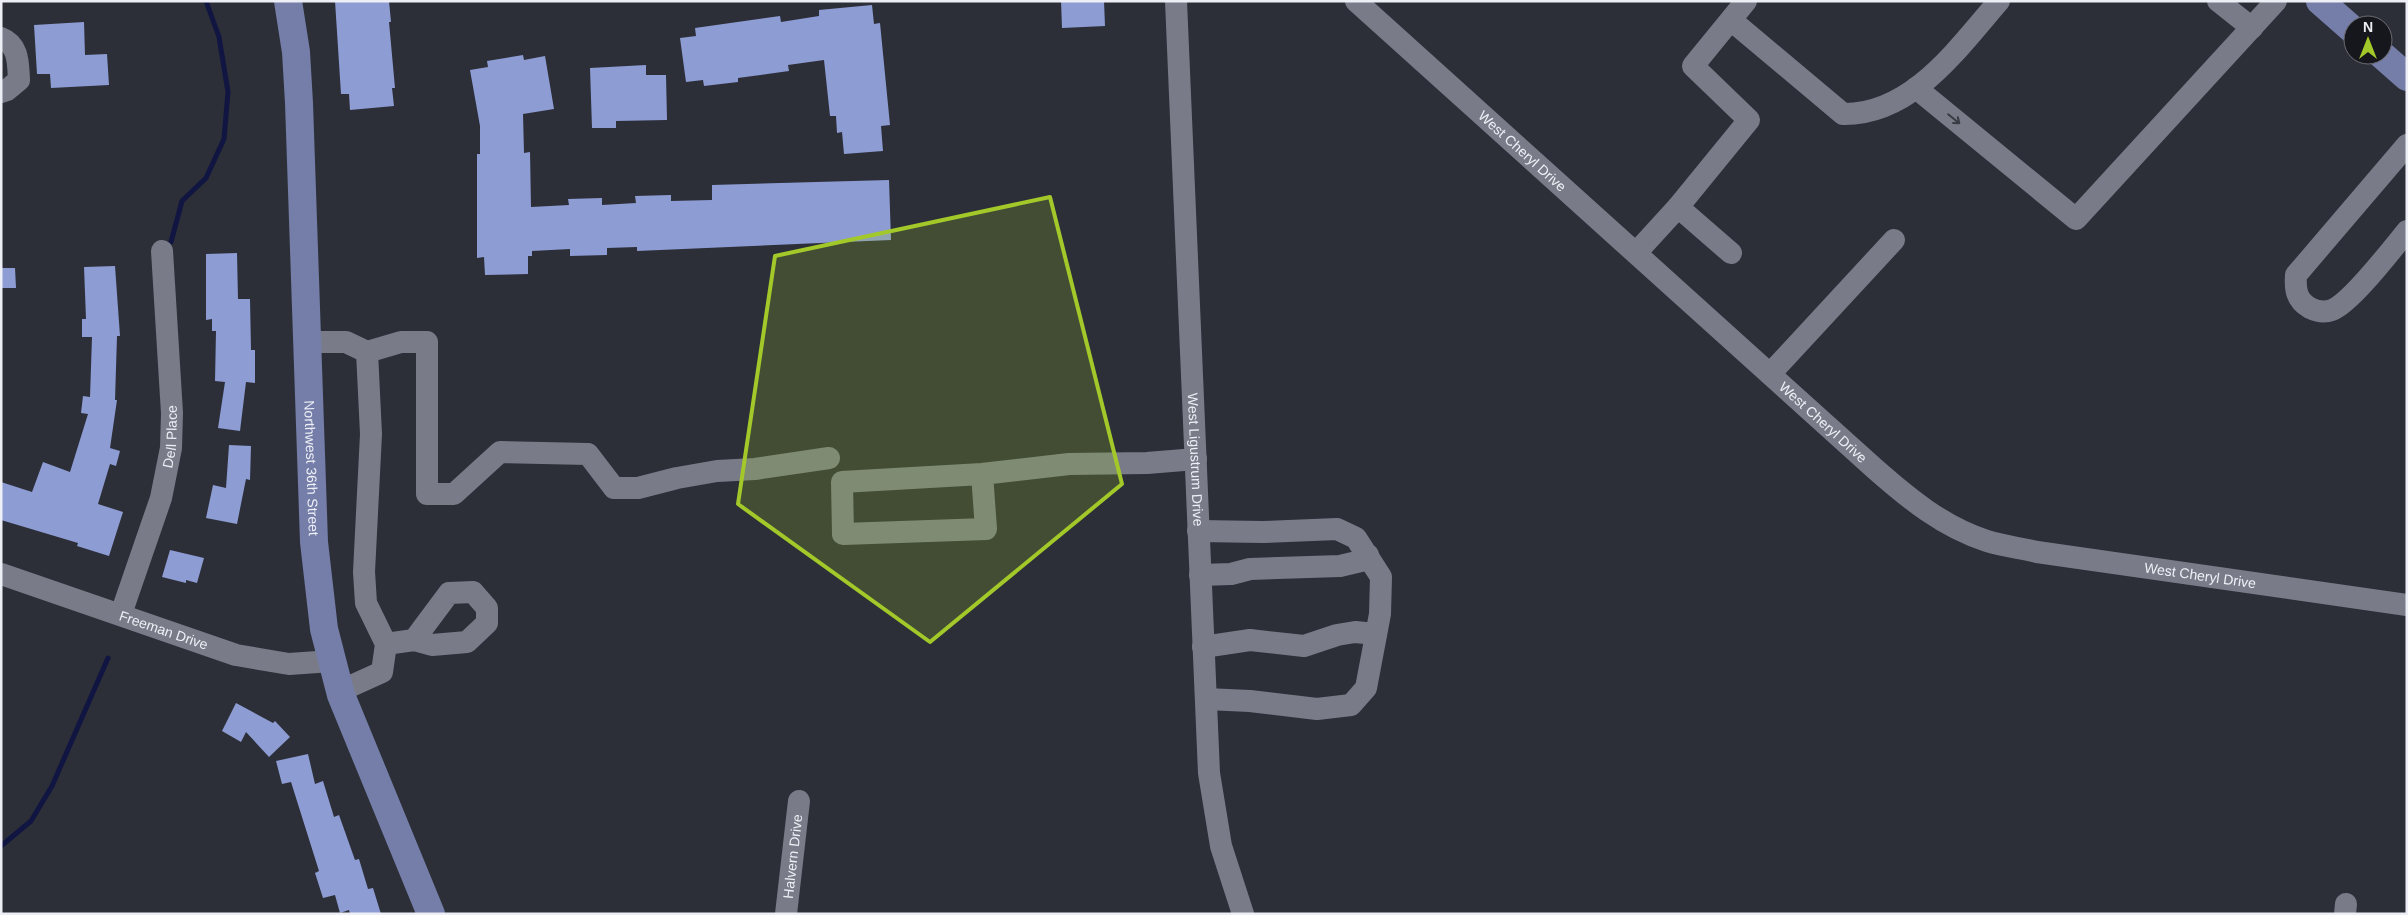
<svg xmlns="http://www.w3.org/2000/svg" width="2408" height="915" viewBox="0 0 2408 915" font-family="Helvetica,sans-serif">
<style>
.lines{fill:none;stroke-linecap:round;stroke-linejoin:round}
.stream{stroke:#111542;stroke-width:5}
.building{fill:#8e9cd4}
.minor{stroke:#797c88;stroke-width:22}
.major{stroke:#747ea8;stroke-width:28}
.oneway{stroke:#393a42}
.marked{fill:#a2c929;fill-opacity:0.2;stroke:#a2c929;stroke-width:4;stroke-linejoin:round}
.labels{text-anchor:middle;stroke-width:5;stroke-linejoin:round;paint-order:stroke}
.street-label{font-size:14px;fill:#eeeff6;stroke:#16171c}
</style>
<rect width="100%" height="100%" fill="#2c2f38"/>
<g class="lines">
<path class="stream" d="M171 242 182 201 206 178 224 139 228 92 219 37 206 1
M1 846 31 821 52 786 108 658"/>
</g>
<path class="building" d="M335 1H389L391 22H389L395 88H392L394 106 350 110 349 94H341Z
M1061 1H1104L1105 26 1062 28Z
M872 5 874 24 880 23 890 125 881 126 883 151 844 154 842 132 837 133 836 116H830L824 60 788 65 789 71 738 78V82L704 86 703 80 686 82 680 38 696 36 695 28 780 16 781 22 819 16V10Z
M84 22 85 55 107 54 109 85 51 88 50 74H37L34 25Z
M523 55 524 60 545 56 554 109 523 114 524 153 530 152 531 207 569 205 568 199 602 198V205L636 203 635 196 671 195V201L712 200V185L889 180 891 240 637 251V247L607 248V255L570 256V249L532 251V256H528V274L485 275 484 257 477 258V154H480V126L470 70 488 67 487 61Z
M646 65V75H666L667 120 616 121V128H592L590 68Z
M237 253 238 299H250L251 350H255V383L246 382 240 431 218 428 225 382 215 381 216 331H212V319L206 320V254Z
M115 266 120 336H117L115 400H117L110 448 120 451 116 466 110 464 98 504 123 512 109 556 77 546 78 543 1 520V482L32 492 43 462 70 472 88 414 81 413 83 396 90 397 92 337H82V319H86L84 267Z
M1 268H15L16 288H1Z
M229 445 251 446 250 480 246 479 237 524 206 518 213 485 226 488Z
M170 550 204 558 197 583 186 580V583L162 577Z
M236 703 273 723 275 721 290 737 269 757 246 732 241 742 222 731Z
M308 754 315 784 323 781 334 817 339 815 355 860 359 859 368 889 373 888 381 914H350L349 910 340 913 335 895 323 898 315 873 319 871 291 782 282 784 276 761Z"/>
<g class="lines">
<g class="minor">
<path id="s1" d="M1176 1 1209 773 1221 846 1243 914"/>
<path id="s2" d="M1356 1 1874 468C1908 498 1943 527 1987 541 2003 546 2020 548 2037 552L2407 605"/>
<path d="M2218 1 2252 28"/>
<path d="M1731 20 1843 114C1912 115 1958 48 1999 1"/>
<path d="M1 38C19 45 18 63 19 80L7 90 1 92"/>
<path d="M1916 88 2076 219 2276 1"/>
<path d="M2407 145 2296 275C2295 289 2296 300 2310 308 2316 311 2324 313 2332 310 2351 303 2392 249 2407 231"/>
<path d="M1678 207 1731 253"/>
<path d="M1636 253 1678 207 1749 120 1693 66 1746 1"/>
<path d="M307 342H346L367 352 371 434 364 572 366 603 386 644 382 672 340 691"/>
<path d="M367 352 401 342H427V494H454L500 452 588 454 614 488H638L677 478 717 471 755 469 829 458"/>
<path d="M1770 374 1894 240"/>
<path d="M982 474 986 529 843 534 842 482 982 474 1069 464 1147 463 1196 459"/>
<path d="M1198 531 1263 532 1337 529 1356 538 1381 577 1380 614 1366 688 1351 705 1317 709 1250 701 1206 699"/>
<path id="s3" d="M1 574 236 655 289 664 332 661"/>
<path d="M1200 575 1231 574 1250 569 1340 566 1361 561 1368 555"/>
<path id="s4" d="M121 614 161 498 171 448 172 413 162 251"/>
<path d="M386 644 414 640 449 593 473 592 487 608V623L467 642 432 645 414 640"/>
<path d="M1203 647 1250 640 1304 646 1337 635 1355 632 1376 634"/>
<path id="s5" d="M786 914 799 801"/>
<path d="M2345 914 2346 904"/>
</g>
<g class="major">
<path id="s6" d="M288 1 296 52 299 103 314 542 324 629 341 695 431 914"/>
<path d="M2320 1 2353 30"/>
<path d="M2382 55 2407 77"/>
</g>
</g>
<defs><path id="oneway-shaft" d="M-6 0H5M1.5-3L5.5 0L1.5 3" fill="none" stroke-width="1.6" stroke-linecap="round" stroke-linejoin="round" transform="scale(1.25)"/></defs>
<use class="oneway" href="#oneway-shaft" transform="translate(1954 119) rotate(39)"/>
<path class="marked" d="M1050 197 1122 484 930 642 738 504 775 256Z"/>
<g class="labels">
<g class="street-label">
<text dy="5" stroke="none"><textPath href="#s2" startOffset="224">West Cheryl Drive</textPath></text>
<text dy="5" stroke="none"><textPath href="#s2" startOffset="629">West Cheryl Drive</textPath></text>
<text dy="5" stroke="none"><textPath href="#s4" startOffset="185">Dell Place</textPath></text>
<text dy="5" stroke="none"><textPath href="#s1" startOffset="459">West Ligustrum Drive</textPath></text>
<text dy="5" stroke="none"><textPath href="#s6" startOffset="468">Northwest 36th Street</textPath></text>
<text dy="5" stroke="none"><textPath href="#s2" startOffset="1049">West Cheryl Drive</textPath></text>
<text dy="5" stroke="none"><textPath href="#s3" startOffset="172">Freeman Drive</textPath></text>
<text dy="5" stroke="none"><textPath href="#s5" startOffset="58">Halvern Drive</textPath></text>
</g>
</g>
<rect width="2408" height="915" fill="none" stroke="#eeeff6" stroke-width="5"/>
<g transform="translate(2368 40)"><circle r="24" fill="#16171c" stroke="#6c6d73"/>
<path d="M0-4L9 19L0 12L-9 19Z" fill="#a2c929"/>
<text y="-8" font-size="14" font-weight="bold" text-anchor="middle" fill="#eeeff6">N</text>
</g>
</svg>
